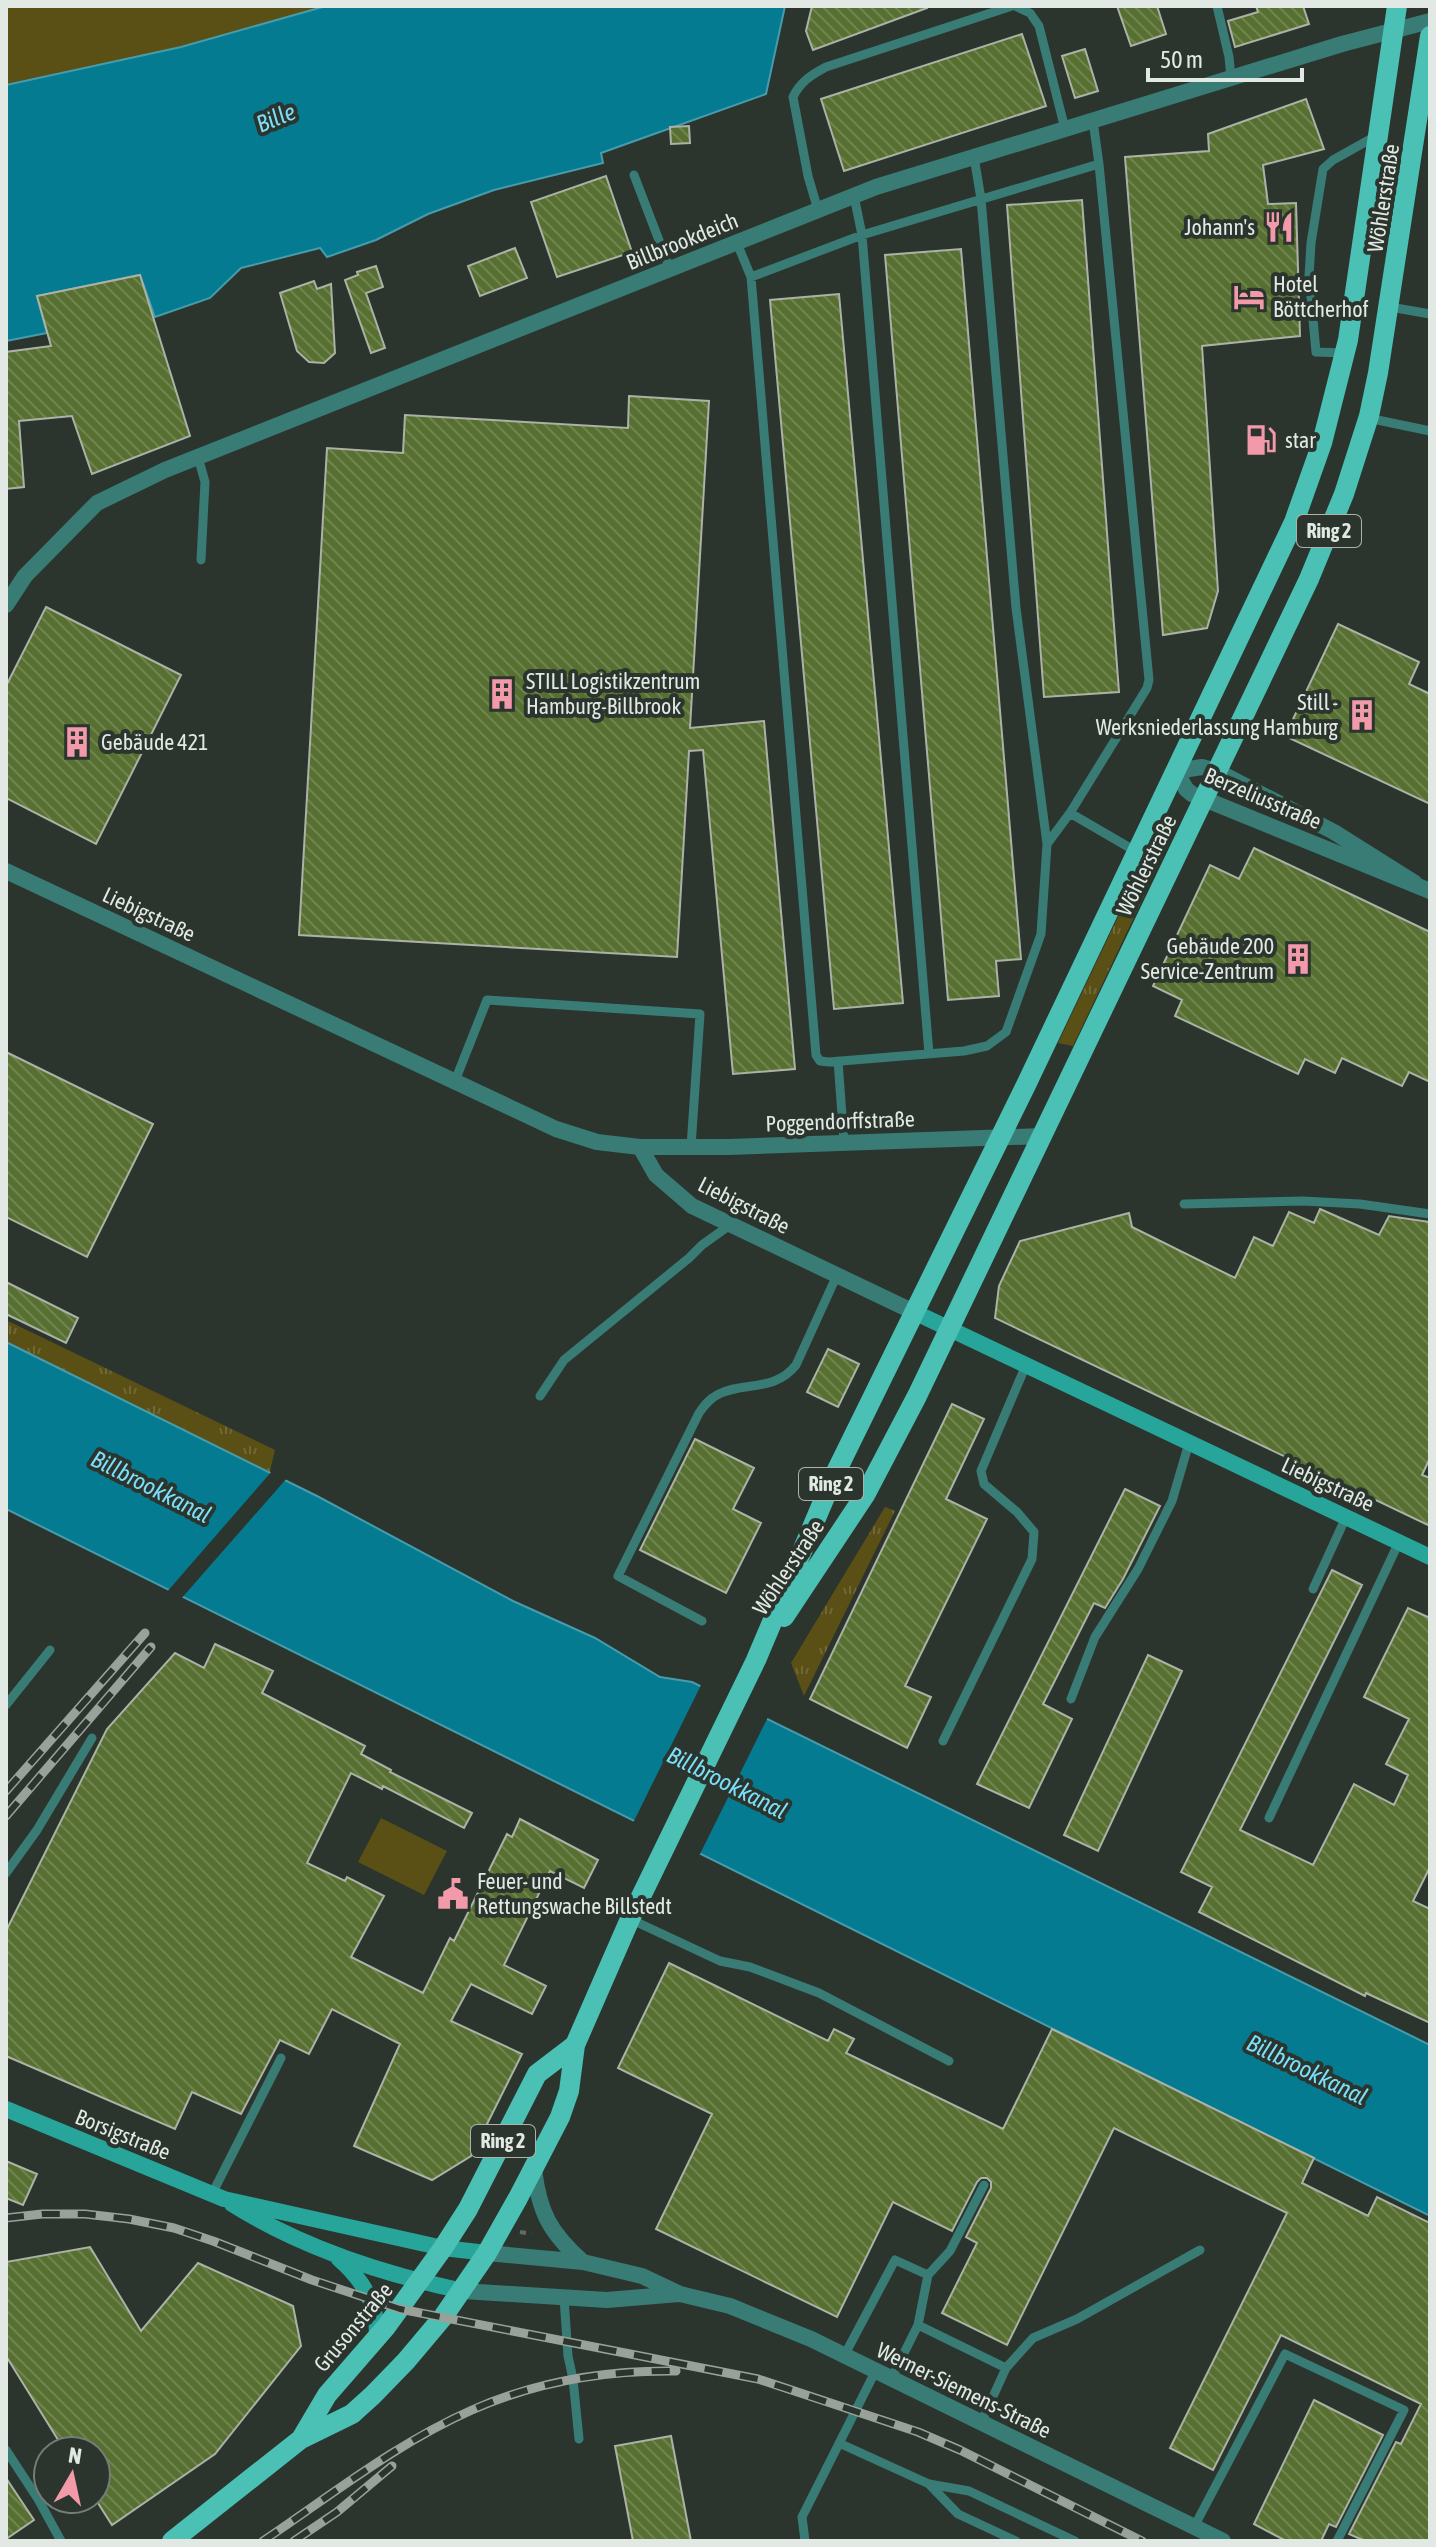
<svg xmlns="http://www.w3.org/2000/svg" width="1436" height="2547" viewBox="0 0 1436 2547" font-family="'Asap Condensed',sans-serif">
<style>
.grass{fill:url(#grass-tufts)}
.garden{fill:#5a4f15}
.water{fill:#057b92;stroke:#479cab;stroke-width:2}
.pier{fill:#2b352e}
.building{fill:url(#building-back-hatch);stroke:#acb2a6;stroke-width:2}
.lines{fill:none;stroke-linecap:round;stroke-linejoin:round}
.path{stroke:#626b65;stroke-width:4;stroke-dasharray:6 6;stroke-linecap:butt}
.service{stroke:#387c75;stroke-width:9}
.minor{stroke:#387c75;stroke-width:16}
.tertiary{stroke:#387c75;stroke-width:16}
.secondary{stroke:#27a59b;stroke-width:16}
.primary{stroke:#4bc0b5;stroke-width:20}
.rail-casing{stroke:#99a19b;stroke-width:9}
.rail{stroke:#2b352e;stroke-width:6;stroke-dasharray:18;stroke-linecap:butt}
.labels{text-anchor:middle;stroke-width:8;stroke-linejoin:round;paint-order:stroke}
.shield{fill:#2b352e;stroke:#abb3ad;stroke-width:2}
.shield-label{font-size:20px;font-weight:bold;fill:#e2e9e4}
.street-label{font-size:22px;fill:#e2e9e4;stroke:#2b352e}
.poi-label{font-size:22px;fill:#e2e9e4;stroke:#2b352e;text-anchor:start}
.water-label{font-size:24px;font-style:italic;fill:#7cdff9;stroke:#2b352e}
</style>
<defs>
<pattern id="grass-tufts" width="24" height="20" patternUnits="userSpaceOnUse" patternTransform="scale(2)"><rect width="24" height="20" fill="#5a4f15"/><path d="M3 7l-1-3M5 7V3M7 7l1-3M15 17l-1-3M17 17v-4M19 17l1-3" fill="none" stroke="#716837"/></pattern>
<pattern id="building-back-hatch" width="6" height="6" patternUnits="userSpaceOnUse" patternTransform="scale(2)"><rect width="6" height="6" fill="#577031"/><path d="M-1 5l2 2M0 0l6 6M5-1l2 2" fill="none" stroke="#6f844f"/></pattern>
</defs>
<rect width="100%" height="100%" fill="#2b352e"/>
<path class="grass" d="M1157 835 1170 841 1073 1046 1058 1043Z
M6 1320 275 1450 269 1475 6 1342Z
M885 1507 895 1511 804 1696 791 1663Z"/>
<path class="garden" d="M6 6H326L181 47 6 85Z
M381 1818 447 1851 424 1895 358 1862Z"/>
<path class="water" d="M326 6H785L766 94 601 153 603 163 494 190 428 214 376 240 327 257 320 248 241 268 210 298 155 317 140 275 37 296 47 333 6 341V85L181 47Z
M6 1342 317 1496 513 1601 595 1638 660 1677 692 1682 1430 2045V2216L6 1509Z"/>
<path class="pier" d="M272 1471 287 1478 180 1600 166 1593Z
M702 1683 769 1715 698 1858 632 1825Z"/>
<path class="building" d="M812 6H927V8L813 50 806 31Z
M1117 6H1157L1166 34 1131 46Z
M1256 6H1303L1309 24 1235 47 1228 21 1258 12Z
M1022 34 1046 106 844 171 821 99Z
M1085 49 1098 91 1075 98 1062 56Z
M1306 99 1324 149 1263 165 1268 204 1296 203 1300 336 1202 346 1218 591 1207 628 1163 635 1125 157 1209 151 1208 134Z
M689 126 690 143 671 144 670 127Z
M606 176 632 252 557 277 531 202Z
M1082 200 1119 692 1044 697 1007 205Z
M515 248 527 278 480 296 468 266Z
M961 249 1021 959 996 961 999 996 948 1000 885 255Z
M376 266 383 287 366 293 385 348 371 353 345 280 358 275 357 272Z
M140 275 190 436 92 474 72 416 19 421 24 487 6 489V352L51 346 37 296Z
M314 281 317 289 331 284 335 353 324 363 309 362 297 351 280 293Z
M839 294 903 1003 834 1009 770 300Z
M629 396 709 401 690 728 764 721 795 1069 733 1074 703 750 689 751 677 957 299 935 327 448 403 453 405 415 628 428Z
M46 607 181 675 96 844 6 798V686Z
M1338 624 1419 662 1409 684 1430 694V804L1285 736Z
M1254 848 1430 932V1082L1409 1072 1402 1086 1342 1058 1335 1073 1305 1059 1298 1074 1175 1016 1182 1000 1153 986 1210 865 1239 879Z
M6 1052 153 1124 87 1257 6 1217Z
M1320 1209 1379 1235 1389 1216 1430 1222V1458L1422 1475 1430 1478V1526L995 1318 999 1286 1020 1241 1129 1213 1132 1227 1235 1278 1254 1237 1273 1246 1289 1212 1314 1223Z
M6 1282 78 1318 66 1343 6 1314Z
M828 1349 859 1364 838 1407 807 1392Z
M952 1404 984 1419 946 1499 987 1519 905 1686 931 1697 907 1748 810 1699Z
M695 1439 754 1468 733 1509 761 1523 726 1593 640 1550Z
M1125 1489 1160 1506 1123 1579 1105 1608 1094 1603 1043 1704 1072 1719 1029 1808 977 1784Z
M1332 1570 1362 1585 1240 1830 1313 1865 1354 1784 1394 1805 1408 1775 1386 1764 1409 1719 1364 1697 1408 1608 1430 1618V1867L1413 1901 1430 1909V2023L1366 1993 1365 1996 1199 1912 1212 1887 1181 1872Z
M215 1644 273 1671 262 1693 365 1746 361 1754 391 1770 390 1772 472 1813 464 1828 383 1786 382 1789 351 1773 307 1863 345 1881 347 1877 384 1896 351 1957 423 1993 450 1938 454 1941 507 1834 512 1837 520 1819 598 1860 584 1888 550 1871 504 1965 546 1986 532 2014 471 1984 451 2021 522 2054 471 2156 432 2180 354 2146 400 2044 332 2009 309 2054 280 2040 241 2114 192 2092 175 2129 6 2056V1931L107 1729 175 1653 204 1668Z
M1148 1655 1182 1671 1098 1851 1064 1835Z
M669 1963 828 2041 834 2029 854 2039 846 2053 1003 2129 1052 2029 1314 2158 1302 2183 1368 2216 1377 2197 1430 2223V2541H1365L1349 2534 1396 2442 1401 2444 1421 2404 1281 2335 1213 2470 1170 2448 1287 2213 1114 2128 1007 2345 942 2313 977 2243 966 2237 991 2188V2182L987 2178H981L977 2182 952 2231 893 2202 837 2317 656 2229 712 2114 618 2068Z
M6 2161 37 2174 23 2205 6 2198Z
M90 2247 141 2331 198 2263 293 2306 301 2346 215 2454 112 2525 96 2500V2451H65L6 2356V2262Z
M1314 2400 1383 2435 1336 2527 1329 2524 1321 2541H1286L1254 2524Z
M671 2436 691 2541H633L615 2446Z
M6 2478 34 2520 6 2539Z"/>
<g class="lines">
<path class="path" d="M520 2232 532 2234"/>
<path class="service" d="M1015 6 1030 13 1039 26 1065 129
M1217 6 1229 57 1231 78
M974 157 981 199 1016 608 1047 844
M634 175 670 269
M854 196 862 235 929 1054
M818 210 808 176 793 97C800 82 811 75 826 67L1012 6
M737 243 751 277 816 1055 820 1061 829 1062 964 1051 987 1046 1006 1032 1041 934 1047 844 1070 813 1147 688 1149 680 1099 164 1093 121
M751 277 862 235 1099 164
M1390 307 1430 314
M1345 353 1316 352 1309 276 1311 243 1323 169 1333 160 1376 136
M1368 418 1430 431
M198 457 205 482 201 560
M1070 813 1137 852
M838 1061 844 1142
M455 1081 487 1000 700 1014 691 1147
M1184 1204 1303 1201 1360 1204 1430 1214
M540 1396 564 1360 689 1258 702 1245 730 1225
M1313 1589 1346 1517
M702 1621 618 1576 699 1413C704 1406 709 1399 717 1395 742 1381 774 1393 796 1365L837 1275
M1071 1699 1095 1637 1138 1569 1172 1501 1189 1443
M6 1705 50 1650
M943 1741 1032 1559 1034 1532 1017 1512 984 1484 981 1471 1026 1365
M1269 1818 1399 1542
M6 1873 37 1830 92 1738
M630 1919 720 1961 750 1967 819 1993 949 2061
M212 2194 281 2058
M928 2275 950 2251 984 2185
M564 2298 568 2356 573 2379 579 2439
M844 2356 895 2260 928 2275 918 2325
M1006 2368 1033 2338 1077 2319 1200 2250
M891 2379 918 2325 1006 2368 981 2423
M839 2443 929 2484 969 2491 1075 2541
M6 2450 38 2499 61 2541
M929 2484 958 2514 1016 2541
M1194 2527 1285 2354 1404 2410 1337 2541
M805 2541 802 2517 875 2372"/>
<path class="minor" d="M6 605 25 576 97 503 165 470 876 187 1342 44 1430 21
M1415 883 1334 832 1217 771 1202 767 1176 771 1186 789 1192 794 1430 891"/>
<path class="tertiary" d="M6 871 556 1129 597 1142 640 1147H729L1042 1136
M640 1147 656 1175 692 1206 914 1312
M534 2169C539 2212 550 2233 583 2262
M487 2253 583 2262 642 2276 680 2294 730 2306 811 2339 1223 2541
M463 2291 607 2300 679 2294"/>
<path class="secondary" d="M914 1312 1430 1557
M6 2109 224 2199 443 2248 487 2253
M232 2204C302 2248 382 2274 463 2291
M339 2259C364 2281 378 2305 377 2339"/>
<path class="primary" d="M784 1617 865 1495 917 1396 1267 667 1309 579 1344 494 1369 416 1378 373 1430 36
M301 2439 327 2395 386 2327 443 2248 468 2209 537 2074 575 2045
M172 2541 301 2439 352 2414 373 2395 406 2361 443 2317 487 2253 518 2198 560 2117 569 2091 575 2045 630 1919 756 1660 833 1478 1026 1085 1294 522 1322 443 1348 340 1397 6"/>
<defs>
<path id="rail" d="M6 1791 145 1633
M6 1816 151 1647
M6 2218 42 2214H85L129 2219 174 2228 213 2241 312 2280 400 2309 758 2379 918 2432 960 2450 1142 2541
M263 2541C330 2496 397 2443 472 2410 535 2382 606 2370 676 2371
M294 2541 337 2512 392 2466"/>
</defs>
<use href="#rail" class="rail-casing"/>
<use href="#rail" class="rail"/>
</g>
<defs>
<symbol id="restaurant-bare" viewBox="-9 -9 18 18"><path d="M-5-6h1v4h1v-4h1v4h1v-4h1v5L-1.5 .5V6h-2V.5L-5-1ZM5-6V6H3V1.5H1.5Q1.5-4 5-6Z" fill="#f39aaa" stroke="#2b352e" stroke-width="2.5" paint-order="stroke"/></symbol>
<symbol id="hotel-bare" viewBox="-9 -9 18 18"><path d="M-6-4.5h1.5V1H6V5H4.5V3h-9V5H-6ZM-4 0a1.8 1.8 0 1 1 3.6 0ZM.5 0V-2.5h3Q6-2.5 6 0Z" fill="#f39aaa" stroke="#2b352e" stroke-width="2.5" paint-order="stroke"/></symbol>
<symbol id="fuel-bare" viewBox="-9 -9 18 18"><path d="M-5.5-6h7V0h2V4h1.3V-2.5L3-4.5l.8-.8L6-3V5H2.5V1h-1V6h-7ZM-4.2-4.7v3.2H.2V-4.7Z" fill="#f39aaa" stroke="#2b352e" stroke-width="2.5" paint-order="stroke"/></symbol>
<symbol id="building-bare" viewBox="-9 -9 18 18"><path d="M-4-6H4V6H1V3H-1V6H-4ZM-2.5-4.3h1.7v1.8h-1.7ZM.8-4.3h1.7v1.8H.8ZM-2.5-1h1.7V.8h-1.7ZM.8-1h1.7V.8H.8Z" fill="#f39aaa" stroke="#2b352e" stroke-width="2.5" paint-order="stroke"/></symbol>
<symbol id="civic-bare" viewBox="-9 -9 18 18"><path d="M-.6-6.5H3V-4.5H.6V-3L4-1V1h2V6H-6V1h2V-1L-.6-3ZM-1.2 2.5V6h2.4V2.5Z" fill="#f39aaa" stroke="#2b352e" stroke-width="2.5" paint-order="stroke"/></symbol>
</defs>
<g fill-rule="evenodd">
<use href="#restaurant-bare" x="1257" y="205" width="44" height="44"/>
<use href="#hotel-bare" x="1227" y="275" width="44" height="44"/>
<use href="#fuel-bare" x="1239" y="418" width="44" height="44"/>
<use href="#building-bare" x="480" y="672" width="44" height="44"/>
<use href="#building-bare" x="1340" y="693" width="44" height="44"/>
<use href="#building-bare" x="55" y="720" width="44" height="44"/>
<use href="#building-bare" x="1276" y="937" width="44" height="44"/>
<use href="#civic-bare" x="431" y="1872" width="44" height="44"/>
</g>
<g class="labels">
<g class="shield">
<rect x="1297" y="515" width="64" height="32" rx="6"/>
<rect x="799" y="1468" width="64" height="32" rx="6"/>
<rect x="471" y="2125" width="64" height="32" rx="6"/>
</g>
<g class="shield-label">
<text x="1329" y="538">Ring 2</text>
<text x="831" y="1491">Ring 2</text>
<text x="503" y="2148">Ring 2</text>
</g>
<g class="street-label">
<text transform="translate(1383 198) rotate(-81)" y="8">Wöhlerstraße</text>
<text transform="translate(682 241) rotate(-22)" y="8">Billbrookdeich</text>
<text transform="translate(1263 798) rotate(23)" y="8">Berzeliusstraße</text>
<text transform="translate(1146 865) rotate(-64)" y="8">Wöhlerstraße</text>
<text transform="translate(149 914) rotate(25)" y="8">Liebigstraße</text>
<text transform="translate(840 1121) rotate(-2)" y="8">Poggendorffstraße</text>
<text transform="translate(744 1205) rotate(27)" y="8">Liebigstraße</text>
<text transform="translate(1328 1484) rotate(25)" y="8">Liebigstraße</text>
<text transform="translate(788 1567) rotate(-56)" y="8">Wöhlerstraße</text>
<text transform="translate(123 2134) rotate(22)" y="8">Borsigstraße</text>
<text transform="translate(353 2327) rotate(-50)" y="8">Grusonstraße</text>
<text transform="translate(964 2390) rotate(26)" y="8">Werner-Siemens-Straße</text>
</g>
<g class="poi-label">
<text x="1255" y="235" text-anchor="end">Johann's</text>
<text x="1273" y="292">Hotel<tspan x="1273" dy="25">Böttcherhof</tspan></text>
<text x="1285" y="448">star</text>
<text x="526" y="689">STILL Logistikzentrum<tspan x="526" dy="25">Hamburg-Billbrook</tspan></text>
<text x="1338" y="710" text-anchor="end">Still -<tspan x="1338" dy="25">Werksniederlassung Hamburg</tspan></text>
<text x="101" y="750">Gebäude 421</text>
<text x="1274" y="954" text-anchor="end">Gebäude 200<tspan x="1274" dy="25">Service-Zentrum</tspan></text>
<text x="477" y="1889">Feuer- und<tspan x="477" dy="25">Rettungswache Billstedt</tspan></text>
</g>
<g class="water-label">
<text transform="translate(276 118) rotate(-22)" y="8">Bille</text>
<text transform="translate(151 1487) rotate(27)" y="8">Billbrookkanal</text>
<text transform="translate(727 1783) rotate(27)" y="8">Billbrookkanal</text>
<text transform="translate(1307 2070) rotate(26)" y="8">Billbrookkanal</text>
</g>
</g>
<rect width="1436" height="2547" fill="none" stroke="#e2e9e4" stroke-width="16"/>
<g transform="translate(72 2475) rotate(9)"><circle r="38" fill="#2b352e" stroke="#747d77" stroke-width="2"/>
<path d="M0-6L14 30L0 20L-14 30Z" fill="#f39aaa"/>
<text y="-12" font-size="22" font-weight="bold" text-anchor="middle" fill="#e2e9e4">N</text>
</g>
<path d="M1148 68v12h154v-12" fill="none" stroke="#e2e9e4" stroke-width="4"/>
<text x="1160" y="68" font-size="24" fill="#e2e9e4" stroke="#2b352e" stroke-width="6" paint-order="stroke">50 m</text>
</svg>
